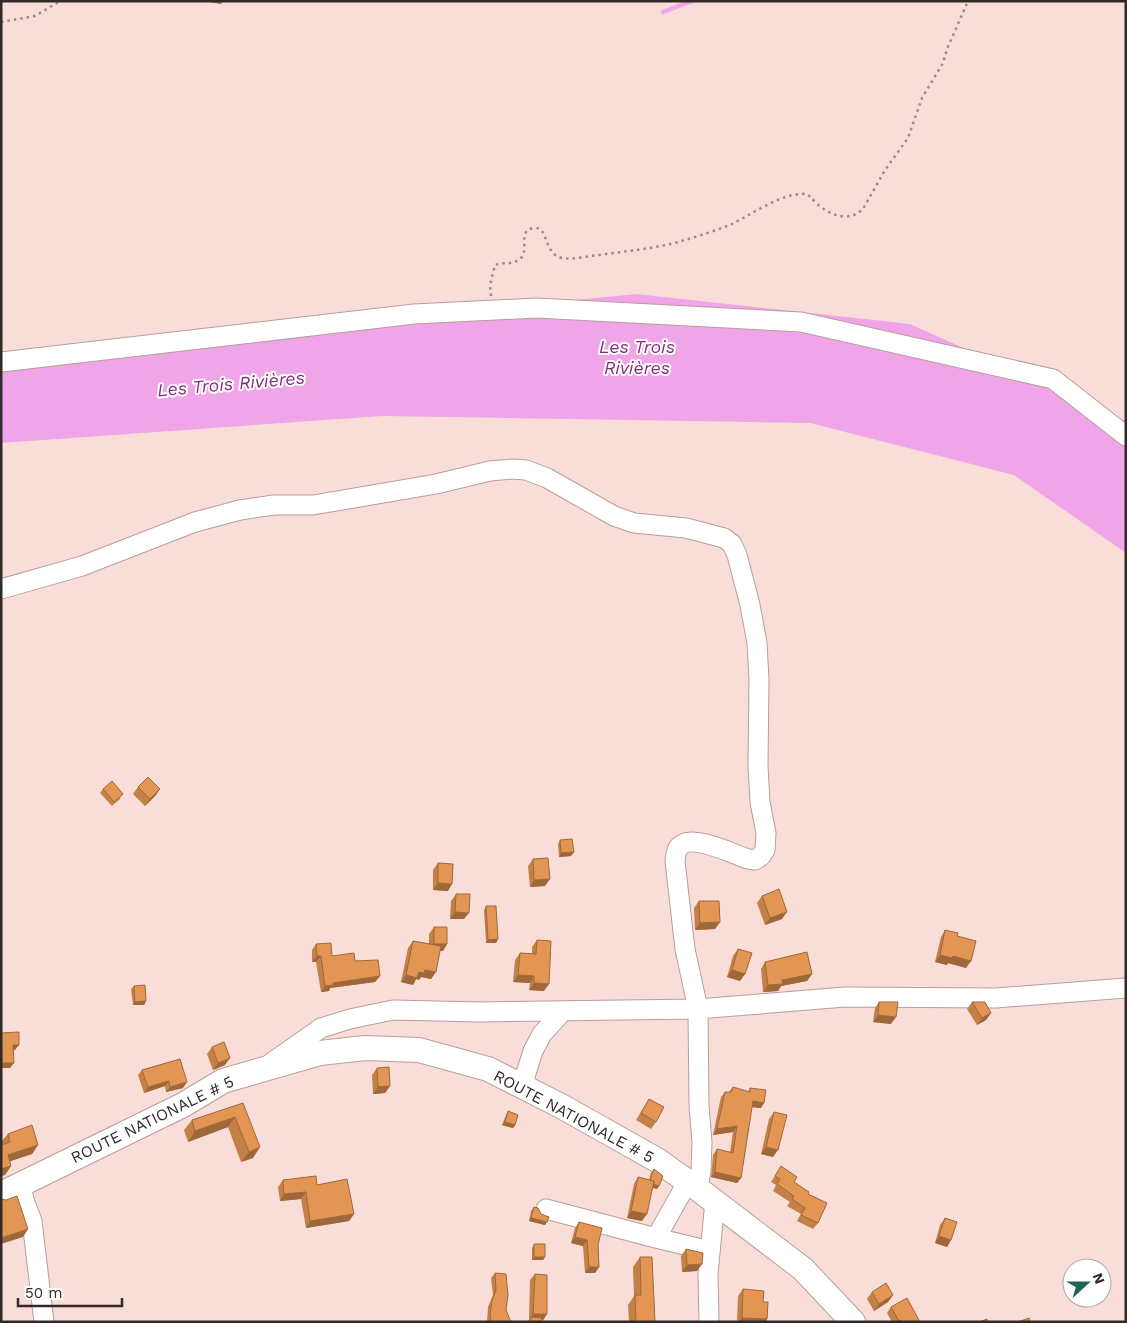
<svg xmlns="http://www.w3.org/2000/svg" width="1127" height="1323" viewBox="0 0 1127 1323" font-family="'Work Sans',sans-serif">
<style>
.water{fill:#f1a5e9}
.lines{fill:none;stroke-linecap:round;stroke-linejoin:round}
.stream{stroke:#f1a5e9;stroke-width:4.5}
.minor-casing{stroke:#b89e9a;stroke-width:21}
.major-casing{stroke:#b89e9a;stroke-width:26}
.path{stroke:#9d8a87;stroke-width:2.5;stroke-dasharray:2.5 4;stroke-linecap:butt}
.minor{stroke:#fff;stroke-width:19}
.major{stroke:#fff;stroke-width:24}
.wall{fill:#c38047}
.shaded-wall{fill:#9f683a}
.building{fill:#e39553;stroke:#9f683a}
.labels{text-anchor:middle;stroke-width:4;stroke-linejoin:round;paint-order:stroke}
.street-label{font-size:16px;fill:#332928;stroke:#fff}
.water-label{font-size:18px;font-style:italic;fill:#832c7d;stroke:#fff}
</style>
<rect width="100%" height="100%" fill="#f9ddd9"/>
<path class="water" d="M637 294 910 324 1126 421V553L1014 475 810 423 382 416 1 443V372L122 344Z"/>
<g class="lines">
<path class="stream" d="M663 12 692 1"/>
<defs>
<path id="minor" d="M1 362 414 314 537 308 801 322 1053 379 1126 436
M1 589 82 566 195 522 240 510 274 505H313L436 484 490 471 512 469 526 470 547 478 614 516 634 523 686 528 724 538 732 544 737 555 750 605 757 643 759 679 758 766 760 802 766 833 765 850 761 856 755 860 748 859C733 854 697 836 683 844 676 847 676 854 675 861L685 949 698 1009 699 1106 702 1142 701 1171 698 1189
M271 1063 321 1028 350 1019 393 1010 480 1012 698 1009 845 997 996 998 1126 988
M522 1086 533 1051 542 1034 563 1011
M21 1184 24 1200 32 1221 44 1322
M546 1209 656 1238 688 1181
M656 1238 710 1251
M709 1322 708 1274 715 1201"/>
<path id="major" d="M1 1194 183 1105 223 1081 320 1053 365 1048 419 1050 488 1069 561 1106 657 1160 698 1189 803 1269 853 1322"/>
</defs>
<use href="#minor" class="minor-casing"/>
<use href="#major" class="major-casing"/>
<path class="path" d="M1 22 35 16 60 1
M491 296 490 285 495 265C503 262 513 265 520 259 530 251 517 231 533 228 549 225 543 254 562 258 574 260 587 256 599 255 626 251 652 249 678 242 696 237 715 231 732 224 750 215 781 194 801 194 809 193 811 198 816 203 829 215 849 223 863 209L885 170 908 138 922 98 943 63 947 49 968 1"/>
<use href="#minor" class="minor"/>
<use href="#major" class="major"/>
</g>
<path class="wall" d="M138 787 160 789 155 796 145 806 133 794Z
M103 789 121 798 112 806 100 793Z
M560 840 571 856 559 857 558 844Z
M533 859 545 886 530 887 528 866Z
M438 863 448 891 433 890V870Z
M456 894 464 919H450L451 901Z
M762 896 782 919 765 925 757 903Z
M699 901 720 922 715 929 695 930 694 908Z
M486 906 498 939 496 943H486L484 910Z
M434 927 447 944 443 951H440L431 979 421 977 419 980 416 979 413 985 401 982 408 948 413 941 429 944V934Z
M945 930 957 936 966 968 948 963 947 965 935 962 941 937Z
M537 940 544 991 529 990 530 983 513 982 515 960 520 953 532 954V947Z
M316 944 332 956 355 961 380 976 375 982 330 988 329 991 321 992 316 962H312V950Z
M738 949 745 974 740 981 727 977 733 956Z
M765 962 812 974 807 981 781 986 778 991 763 992 761 969Z
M134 986 146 1001 144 1005H133L131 989Z
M879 1002 891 1024 873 1022 875 1008Z
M972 1002 991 1013 986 1020 977 1025 967 1009Z
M212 1047 225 1065 213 1070 207 1054Z
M180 1059 183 1088 166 1092 165 1086 144 1093 138 1075 142 1070Z
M377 1068 390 1086 385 1093 373 1094 372 1075Z
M733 1087 748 1092 750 1088 761 1108 752 1107 741 1178 737 1183 711 1177 713 1155 717 1149 730 1152 733 1132 713 1135 721 1097 725 1092H729Z
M649 1099 656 1122 651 1129 636 1120Z
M243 1103 253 1158 241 1162 228 1127 188 1142 184 1130 192 1120Z
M508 1111 515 1125 513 1128 502 1125 506 1115Z
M774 1112 773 1157 761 1154 769 1119Z
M8 1134 38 1145 32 1154 10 1161 11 1166 5 1175 1 1176V1145H2L1 1142Z
M781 1166 794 1182 808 1194 818 1223 813 1229 797 1221 801 1214 787 1206 790 1202 773 1191 776 1185 771 1182Z
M654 1169 657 1189 653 1188 642 1221 627 1218 634 1184 638 1177 649 1180 651 1173Z
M283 1180 317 1185 354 1214 349 1221 306 1228 301 1199 280 1201 278 1187Z
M534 1207 545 1225 529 1221 531 1211Z
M945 1218 951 1240 947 1247 935 1243 940 1225Z
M579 1222 598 1245 599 1267 595 1273H585L583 1246 571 1243 575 1228Z
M534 1244 545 1257 543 1260H532V1248Z
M686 1249 702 1264 697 1271 682 1272 681 1256Z
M640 1257 655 1322H629L628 1305 634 1296 633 1267Z
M495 1273 506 1310 511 1322H487L488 1307 493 1295 491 1278Z
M535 1274 547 1314 543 1320H542V1322H527L529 1320 530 1280Z
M743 1289 763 1302 767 1319 766 1322H737L738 1296Z
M872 1292 893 1295 888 1302 874 1311 867 1299Z
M891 1307 920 1322H892L887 1313Z"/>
<path class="shaded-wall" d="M204 1H223L221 4Z
M160 789 155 796 145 806 150 799Z
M574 852 571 856 559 857 561 853Z
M550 879 545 886 530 887 534 880Z
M438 883 452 884 448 891 433 890Z
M455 912 469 913 464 919H450Z
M787 912 782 919 765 925 770 918Z
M720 922 715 929 695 930 700 923Z
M498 939 496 943H486L488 940Z
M434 944H447L443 951H429Z
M940 955 953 956 971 961 966 968 948 963 947 965 935 962Z
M317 956H321L316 962H312Z
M425 970 436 972 431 979 421 977 419 980 416 979 413 985 401 982 406 975Z
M732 970 745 974 740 981 727 977Z
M812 974 807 981 781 986 778 991 763 992 768 985 782 980Z
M518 975 534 976 530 983 513 982Z
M380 976 375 982 330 988 329 991 321 992 325 986 333 983Z
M534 983 549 984 544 991 529 990Z
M146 1001 144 1005H133L135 1002Z
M991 1013 986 1020 977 1025 982 1018Z
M878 1015 896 1017 891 1024 873 1022Z
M13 1045H19L15 1050 9 1051Z
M230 1058 225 1065 213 1070 218 1063Z
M2 1063H14L10 1068H1Z
M169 1081 165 1086 144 1093 148 1087Z
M187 1082 183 1088 166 1092 170 1087Z
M390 1086 385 1093 373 1094 378 1087Z
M753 1101 764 1103 761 1108 749 1107Z
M235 1117 228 1127 188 1142 195 1131Z
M505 1122 515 1125 513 1128 502 1125Z
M737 1126 733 1132 713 1135 717 1129Z
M38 1145 32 1154 2 1164 8 1155Z
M260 1147 253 1158 241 1162 249 1152Z
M766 1147 778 1150 773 1157 761 1154Z
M11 1166 5 1175 1 1176V1169Z
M715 1172 741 1178 737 1183 711 1177Z
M649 1182 659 1186 657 1189 647 1186Z
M306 1192 301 1199 280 1201 284 1194Z
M631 1211 647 1214 642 1221 627 1218Z
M354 1214 349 1221 306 1228 310 1221Z
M531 1218 547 1222 545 1225 529 1221Z
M28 1229 23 1237 1 1244V1238Z
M939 1236 951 1240 947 1247 935 1243Z
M575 1237 587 1240 583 1246 571 1243Z
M534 1257H545L543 1260H532Z
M702 1264 697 1271 682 1272 687 1265Z
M589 1267H599L595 1273H585Z
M893 1295 888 1302 874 1311 879 1304Z
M533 1314H547L543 1320H531V1317Z
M742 1318 767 1319 766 1322H739Z"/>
<path class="building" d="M148 777 160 789 150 799 138 787Z
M112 781 123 794 114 802 103 789Z
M572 839 574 852 561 853 560 840Z
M548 858 550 879 534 880 533 859Z
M438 863 453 864 452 884 438 883Z
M779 889 787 912 770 918 762 896Z
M456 894H470L469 913 455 912Z
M699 901H719L720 922 700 923Z
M486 906H496L498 939 488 940Z
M434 927H447V944H434Z
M945 930 958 933 957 936 976 941 971 961 953 956 952 958 940 955Z
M537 940 551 941 549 984 534 983V976L518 975 520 953 536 954Z
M413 941 441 946 436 972 425 970 424 973 419 972 417 978 406 975Z
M331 943 332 956 354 953 355 961 378 960 380 976 333 983V985L325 986 321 956H317L316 944Z
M738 949 752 953 745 974 732 970Z
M807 952 812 974 782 980 783 984 768 985 765 962Z
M145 985 146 1001 135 1002 134 986Z
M879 1002H898L896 1017 878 1015Z
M972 1002H985L991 1013 982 1018Z
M19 1032V1045H13L14 1063H2L1 1033Z
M224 1042 230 1058 218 1063 212 1047Z
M180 1059 187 1082 170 1087 169 1081 148 1087 142 1070Z
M389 1067 390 1086 378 1087 377 1068Z
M733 1087 750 1092V1088L766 1090 764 1103 753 1101 741 1178 715 1172 717 1149 733 1153 737 1126 717 1129 725 1092H731Z
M649 1099 664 1107 656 1122 641 1113Z
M243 1103 260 1147 249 1152 235 1117 195 1131 192 1120Z
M508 1111 518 1115 515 1125 505 1122Z
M774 1112 787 1115 778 1150 766 1147Z
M32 1125 38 1145 8 1155 11 1166 1 1169V1145L10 1142 8 1134Z
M781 1166 797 1177 794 1182 809 1192 808 1194 827 1203 818 1223 801 1215 805 1208 792 1199 794 1196 777 1184 780 1179 775 1176Z
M654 1169 663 1176 659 1186 654 1184V1181L650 1180Z
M316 1176 317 1185 347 1179 354 1214 310 1221 306 1192 284 1194 283 1180Z
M638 1177 654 1181 647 1214 631 1211Z
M17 1196 28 1229 1 1238V1199L6 1200Z
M534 1207 538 1208 541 1214 549 1217 547 1222 531 1218Z
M945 1218 957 1222 951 1240 939 1236Z
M579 1222 602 1228 598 1245 599 1267H589L587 1240 575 1237Z
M534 1244H545V1257H534Z
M686 1249 703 1253 702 1264 687 1265Z
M640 1257H652L655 1322H636L635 1295H641Z
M495 1273 506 1274 508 1295 506 1310 511 1322H491L490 1314 492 1301 496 1290Z
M535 1274 547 1275V1314H533Z
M886 1283 893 1295 879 1304 872 1292Z
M743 1289 764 1291 763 1302H768L767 1319 742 1318Z
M907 1298 920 1322H901L900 1320 899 1321 891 1307Z
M531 1317 542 1318V1322H531Z
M1029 1318 1030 1322H1018Z
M987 1319 988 1322H979Z"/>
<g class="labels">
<g class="street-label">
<text transform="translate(574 1116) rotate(28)" y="6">ROUTE NATIONALE # 5</text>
<text transform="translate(152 1119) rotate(-26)" y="6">ROUTE NATIONALE # 5</text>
</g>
<g class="water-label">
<text x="637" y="353">Les Trois<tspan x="637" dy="21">Rivières</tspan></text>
<text transform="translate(231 384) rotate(-5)" y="6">Les Trois Rivières</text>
</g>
</g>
<rect width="1127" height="1323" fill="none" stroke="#332928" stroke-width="5"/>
<g transform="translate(1087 1283) rotate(69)"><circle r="24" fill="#ffffff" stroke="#ada9a9"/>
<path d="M0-4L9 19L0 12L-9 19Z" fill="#206558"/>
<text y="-8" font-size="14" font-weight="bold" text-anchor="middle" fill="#332928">N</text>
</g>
<path d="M18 1298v8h104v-8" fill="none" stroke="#332928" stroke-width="2.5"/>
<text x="25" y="1298" font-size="15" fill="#332928" stroke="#ffffff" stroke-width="4" paint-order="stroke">50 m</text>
</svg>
